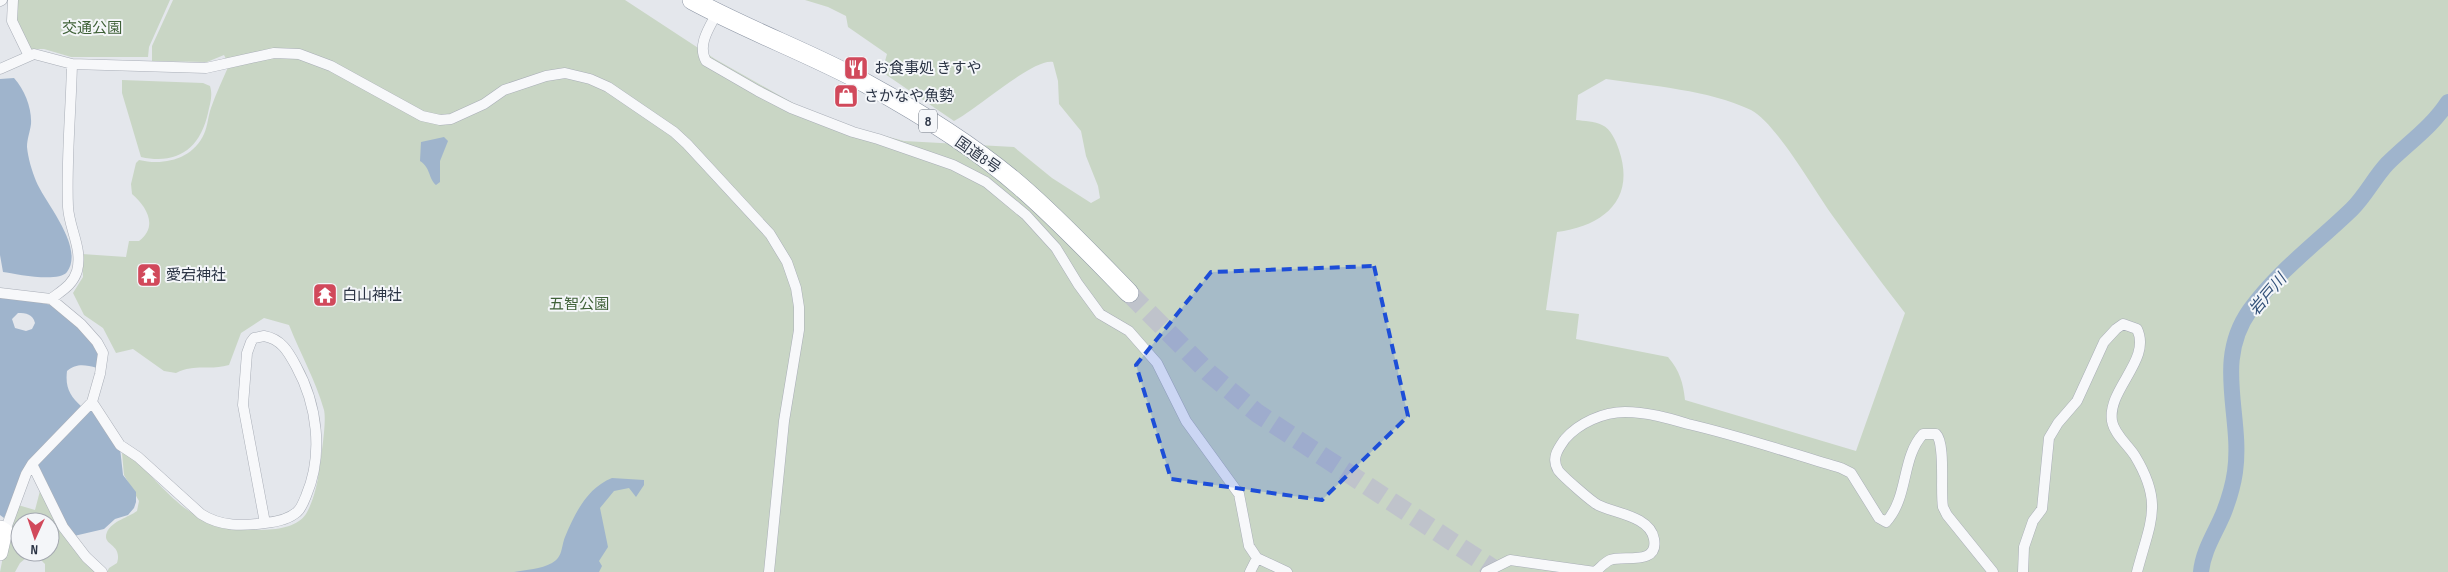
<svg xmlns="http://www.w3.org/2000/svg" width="2448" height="572" viewBox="0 0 2448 572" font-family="'Sofia Sans Condensed','Noto Sans JP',sans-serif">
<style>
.green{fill:#c9d6c5;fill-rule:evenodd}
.water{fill:#9fb4cc;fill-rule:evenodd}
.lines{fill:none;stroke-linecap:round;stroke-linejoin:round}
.river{stroke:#9fb4cc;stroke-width:16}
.highway-tunnel{stroke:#bfc3cb;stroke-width:19;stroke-dasharray:19 9;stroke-linecap:butt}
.street-casing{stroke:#a9aeb7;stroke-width:11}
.secondary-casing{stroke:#a9aeb7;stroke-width:16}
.highway-casing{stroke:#8b94a3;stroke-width:20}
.street{stroke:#f7f8fa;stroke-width:10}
.secondary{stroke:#fff;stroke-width:15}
.highway{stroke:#fff;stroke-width:19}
.marked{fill:#1d4ed8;fill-opacity:0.2;stroke:#1d4ed8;stroke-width:4;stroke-dasharray:10 6;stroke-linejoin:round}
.labels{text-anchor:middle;stroke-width:4;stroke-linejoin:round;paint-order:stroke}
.shield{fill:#f4f6f9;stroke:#676e7b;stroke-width:1}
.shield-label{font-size:14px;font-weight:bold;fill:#2b3445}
.park-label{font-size:15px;fill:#3f6138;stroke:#f4f6f9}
.poi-label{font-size:15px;fill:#2b3445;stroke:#f4f6f9;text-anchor:start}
.street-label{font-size:15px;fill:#2b3445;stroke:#f4f6f9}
.water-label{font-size:16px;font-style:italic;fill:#34527a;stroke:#f4f6f9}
</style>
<rect width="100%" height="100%" fill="#e4e7ec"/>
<path class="green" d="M16 0H170L149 47 148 57H71L44 49H30L15 18Z
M173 0H625L715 59 800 107 844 125 904 141 1014 147 1052 178 1091 203 1100 198 1098 186 1086 156 1081 131 1059 104 1058 81 1053 62C1033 58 976 110 954 121L882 72 887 54 848 27 846 16 828 7 805 0H2448V572H107L109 568 117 563C123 543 101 546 107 532 112 521 129 517 137 511L139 501 124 475 122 453 133 457C150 474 174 503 194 514 217 528 288 541 306 514 312 504 316 489 318 478 320 463 327 423 324 410 316 381 300 353 289 325L264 318 241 333 229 365C209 371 196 363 176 373L164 371 133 349 116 353 103 328 84 315 73 293 83 277 82 254 126 257 129 241H139C159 226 146 206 132 194L131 184 136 163 139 160C164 166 193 159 204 134 208 125 208 116 211 108 216 93 223 79 229 65L224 55 207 62 152 61V46ZM1606 79C1652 86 1709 90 1751 110 1776 123 1814 190 1832 215 1856 248 1880 281 1905 313L1856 451 1685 400C1683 383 1680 371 1668 357L1576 339 1579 314 1546 310 1557 232C1603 226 1636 200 1619 150 1616 141 1611 129 1602 125 1595 121 1584 121 1576 120L1578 95Z
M122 80 203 83 210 86C213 96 210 103 208 113 200 149 177 165 141 157L122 93Z
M41 487 98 572H45V564L40 559 26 558 20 563 15 572H0L7 536 18 505 35 510ZM20 522H50V552H20Z"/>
<path class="water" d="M14 78C25 90 32 109 31 124 30 132 27 139 27 147 28 158 32 171 36 181 45 203 85 247 67 272 58 283 16 274 3 272L0 255V79Z
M444 137 448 141 440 161V182L436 185C428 178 431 168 420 161L421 142Z
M0 295 52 305 72 321 98 350 99 357 97 368C85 365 77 363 67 371 65 388 70 396 82 407L17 488 4 518 0 515ZM18 313C26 313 33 314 35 323L32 329 26 331 15 328 12 319Z
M91 408 120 448 123 475 136 492V502L134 508 128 515 115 519 104 529 74 536 65 524 36 465Z
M612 478 644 480V485L636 497 629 488 614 491 600 508 608 547 599 561 602 566 599 572H514C526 570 541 569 552 563 563 557 561 547 565 537 575 513 587 488 612 478Z"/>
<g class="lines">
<path class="river" d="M2201 572C2203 550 2216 532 2224 512 2229 499 2233 486 2235 472 2243 415 2213 362 2250 310 2278 271 2318 242 2352 209 2366 195 2374 178 2387 164 2408 143 2432 127 2448 102"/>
<path class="highway-tunnel" d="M1129 293 1209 373 1257 413 1498 572"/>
<defs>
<path id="street" d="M13 0 12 21 29 56
M0 1 2 0
M717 13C709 28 697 45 706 61L758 91 791 108 853 132 878 139 953 165 986 182 1026 215 1056 248 1078 284 1100 314 1129 331 1157 363 1186 421 1239 494 1249 546 1257 558 1287 572
M0 69 34 54 72 64 206 68 274 53 299 54 331 66 422 116 440 120 451 119 484 104 504 90 546 76 565 73 590 79 608 87 674 132 687 144 770 234 787 262 796 288 799 307V330L784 421 769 572
M0 293 51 299 81 324 97 342 103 353 100 374 92 402 32 464 26 474 5 531
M51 299C61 291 73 285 77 271 83 249 69 228 68 207 66 162 71 110 72 64
M264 336C281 339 288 351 296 366 317 404 324 454 306 496 304 501 301 509 297 512 288 520 276 522 265 523L243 405 247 353 251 342 254 338Z
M92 402 120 445 138 457 201 514C221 527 243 526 265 523
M32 464 63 527 86 557 102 572
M1250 572 1257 558
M1486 572 1510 560 1595 572C1600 568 1605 562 1610 560 1623 555 1659 566 1654 539 1650 516 1614 513 1598 505 1592 502 1561 475 1558 470 1551 458 1558 449 1565 439 1579 423 1603 412 1625 412 1647 412 1668 418 1688 424 1740 436 1790 453 1841 468L1851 473 1879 518 1886 522C1909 497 1901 458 1923 434H1936C1946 444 1940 491 1943 507L1947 515 1993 572
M2023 572 2024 547 2033 521 2042 509 2049 438 2058 423 2077 401 2104 342 2116 329 2123 324 2137 329C2152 360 2107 389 2112 421 2114 434 2129 446 2135 456 2164 504 2150 522 2137 572"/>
<path id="secondary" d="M0 528 5 531 0 553"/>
<path id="highway" d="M692 0C749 31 810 53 867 84 920 113 975 147 1021 187 1059 220 1094 257 1129 293"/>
</defs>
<use href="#street" class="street-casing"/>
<use href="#secondary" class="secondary-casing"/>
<use href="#highway" class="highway-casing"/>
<use href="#street" class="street"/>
<use href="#secondary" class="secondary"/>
<use href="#highway" class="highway"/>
</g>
<path class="marked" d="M1374 266 1408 416 1322 500 1171 479 1136 365 1211 272Z"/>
<defs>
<symbol id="restaurant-square" viewBox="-11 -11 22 22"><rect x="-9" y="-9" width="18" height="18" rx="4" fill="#d1495b" stroke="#f4f6f9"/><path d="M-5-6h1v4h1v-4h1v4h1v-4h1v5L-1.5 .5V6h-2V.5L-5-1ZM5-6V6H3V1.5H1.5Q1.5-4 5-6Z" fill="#fff"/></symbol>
<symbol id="shop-square" viewBox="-11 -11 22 22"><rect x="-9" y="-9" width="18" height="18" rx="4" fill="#d1495b" stroke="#f4f6f9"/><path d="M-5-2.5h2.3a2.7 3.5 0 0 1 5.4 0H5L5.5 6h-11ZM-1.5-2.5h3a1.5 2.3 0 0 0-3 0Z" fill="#fff"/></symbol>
<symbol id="temple-square" viewBox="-11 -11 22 22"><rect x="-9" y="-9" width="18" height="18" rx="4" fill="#d1495b" stroke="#f4f6f9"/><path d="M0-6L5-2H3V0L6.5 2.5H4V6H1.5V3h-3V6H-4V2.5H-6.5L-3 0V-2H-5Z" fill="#fff"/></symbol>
</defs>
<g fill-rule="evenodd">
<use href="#restaurant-square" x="842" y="54" width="28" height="28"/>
<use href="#shop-square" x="832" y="82" width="28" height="28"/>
<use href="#temple-square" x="135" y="261" width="28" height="28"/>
<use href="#temple-square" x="311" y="281" width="28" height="28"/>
</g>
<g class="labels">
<rect class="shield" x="919" y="109.5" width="18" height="23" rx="4"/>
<g class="shield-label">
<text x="928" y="126">8</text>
</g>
<g class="park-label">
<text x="92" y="33">交通公園</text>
<text x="579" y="309">五智公園</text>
</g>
<g class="poi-label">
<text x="874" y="73">お食事処 きすや</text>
<text x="864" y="101">さかなや魚勢</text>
<text x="166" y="280">愛宕神社</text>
<text x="342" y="300">白山神社</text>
</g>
<g class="street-label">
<text transform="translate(978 155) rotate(35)" y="5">国道8号</text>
</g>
<g class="water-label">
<text transform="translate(2267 294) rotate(-50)" y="6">岩戸川</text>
</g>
</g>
<g transform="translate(35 537) rotate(183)"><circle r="24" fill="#f4f6f9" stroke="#a4a8b1"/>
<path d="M0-4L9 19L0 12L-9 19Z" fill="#d1495b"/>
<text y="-8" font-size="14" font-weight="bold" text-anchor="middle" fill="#2b3445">N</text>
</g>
</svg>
